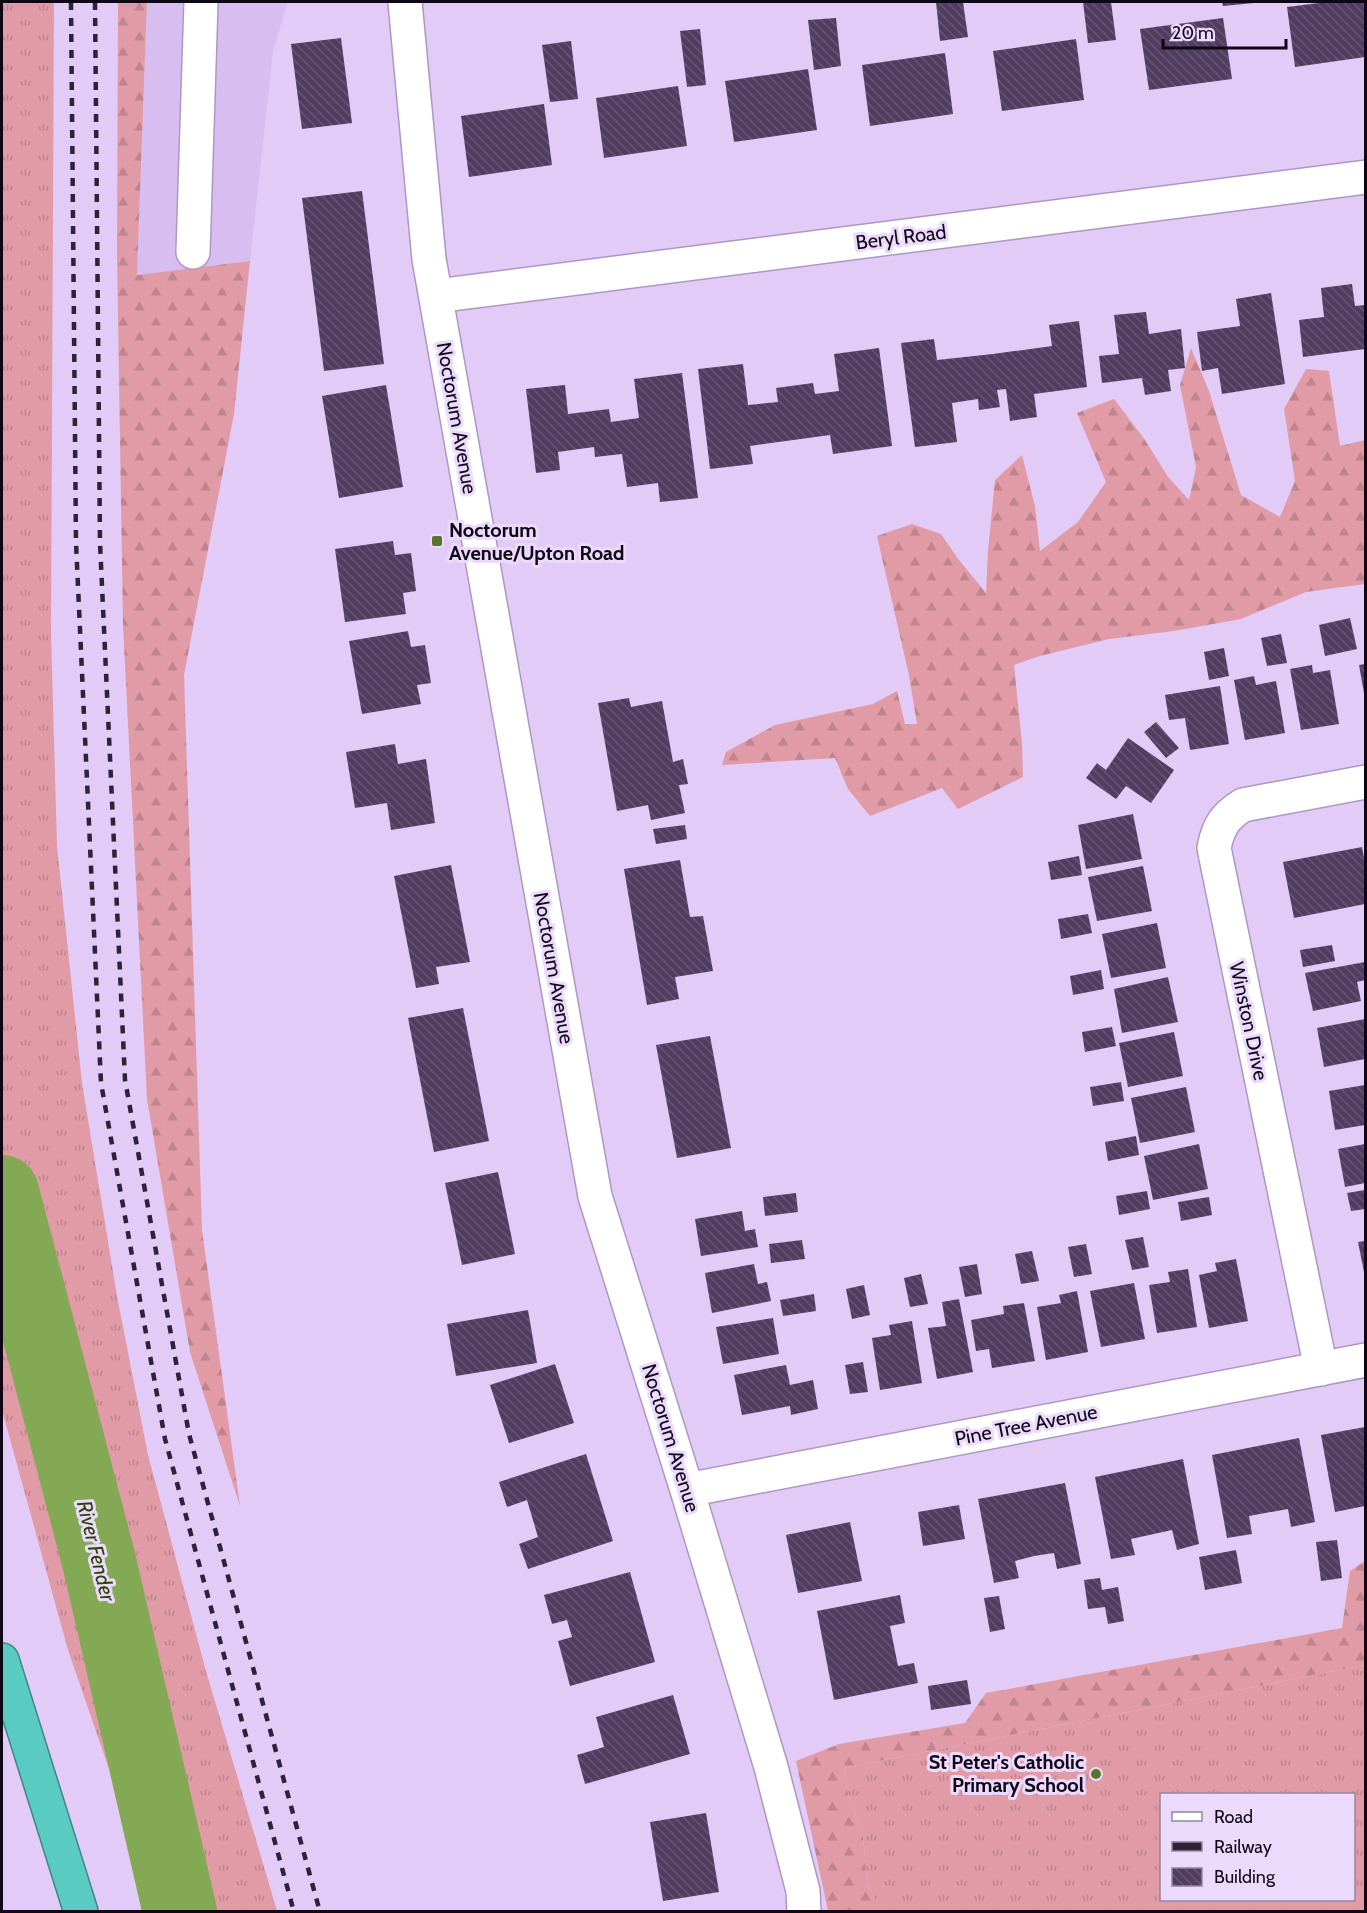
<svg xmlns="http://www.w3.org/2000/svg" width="1367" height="1913" viewBox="0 0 1367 1913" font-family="Cabin,sans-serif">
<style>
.built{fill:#d8bef0}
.grass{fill:url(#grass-tufts);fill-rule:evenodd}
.forest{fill:url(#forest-firs)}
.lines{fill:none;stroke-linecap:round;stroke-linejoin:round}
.river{stroke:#83a954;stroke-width:74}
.building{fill:url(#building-back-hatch)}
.minor-casing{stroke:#ae98c2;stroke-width:36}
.highway-casing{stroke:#408686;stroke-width:36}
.minor{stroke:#fff;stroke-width:33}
.highway{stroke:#5acbc3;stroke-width:33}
.rail{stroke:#2d2335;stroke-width:4.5;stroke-dasharray:8 8;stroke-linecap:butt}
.poi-dot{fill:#57762c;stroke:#ecdafd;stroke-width:2}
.labels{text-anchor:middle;stroke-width:6;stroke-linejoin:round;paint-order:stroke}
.street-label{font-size:20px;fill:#0f0715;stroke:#ecdafd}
.poi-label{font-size:20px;font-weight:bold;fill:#0f0715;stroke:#ecdafd;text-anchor:start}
.water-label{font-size:21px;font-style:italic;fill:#2b4302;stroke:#ecdafd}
</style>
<defs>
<pattern id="grass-tufts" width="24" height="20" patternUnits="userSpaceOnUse" patternTransform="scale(1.5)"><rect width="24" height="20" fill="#e09ba6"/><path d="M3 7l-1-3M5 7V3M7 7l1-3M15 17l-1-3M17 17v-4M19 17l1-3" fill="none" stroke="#bf848e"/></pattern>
<pattern id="forest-firs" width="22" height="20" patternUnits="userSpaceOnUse" patternTransform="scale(1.5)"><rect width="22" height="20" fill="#e09ba6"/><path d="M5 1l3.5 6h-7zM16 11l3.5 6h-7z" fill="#bf848e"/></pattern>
<pattern id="building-back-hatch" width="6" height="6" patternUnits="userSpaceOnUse" patternTransform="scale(1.5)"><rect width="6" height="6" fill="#513d61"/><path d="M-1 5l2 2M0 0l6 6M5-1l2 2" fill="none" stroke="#655573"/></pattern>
</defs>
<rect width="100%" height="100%" fill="#e2cbf6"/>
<path class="built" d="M147 2H288L273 51 250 261 137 275Z"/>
<path class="grass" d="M2 2H54L51 632 57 846 82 1083 117 1296 148 1455 206 1671 277 1911H158L68 1650 2 1410Z
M1365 1665V1911H880L867 1882 863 1835 848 1794 844 1768ZM1162 1794H1354V1900H1162Z"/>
<path class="forest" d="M118 2H147L137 275 250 261 234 414 184 675 202 1230 240 1506 190 1352 147 1099 123 625 117 255Z
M1191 348 1209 391 1241 495 1280 517 1295 481 1284 409 1306 369 1329 371 1340 446 1365 440V584L1306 592 1241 619 1174 631 1109 639 1040 656 1014 665 1022 743 1023 777 958 809 942 788 870 816 848 789 835 758 722 765 726 752 775 725 873 704 897 691 905 724H917L909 675 877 536 912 524 941 534 959 560 986 593 988 551 995 480 1022 455 1035 506 1040 551 1078 522 1106 482 1077 413 1114 399 1145 440 1168 477 1189 500 1196 467 1180 385Z
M1365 1561V1665L844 1768 848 1794 863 1835 867 1882 880 1911H828L796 1761 839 1744 965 1723 986 1693 1342 1628 1350 1571Z"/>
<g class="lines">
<path class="river" d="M2 1192 99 1561 180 1912"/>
</g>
<path class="building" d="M936 2H963L968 37 940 41Z
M1083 2H1111L1116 40 1088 43Z
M1222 2H1254V3L1223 6Z
M1327 2H1365V57L1295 67 1287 7Z
M836 18 841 66 814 70 808 20Z
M1223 18 1232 79 1149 90 1140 29Z
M700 29 706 85 687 87 680 31Z
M341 38 352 123 302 129 291 44Z
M1076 39 1084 100 1002 111 993 51Z
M571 41 578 99 550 102 542 45Z
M945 53 953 114 870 126 862 65Z
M808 69 817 130 734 142 725 81Z
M678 86 687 146 604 158 596 98Z
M544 104 552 165 469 177 461 116Z
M362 191 384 364 324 371 302 198Z
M1352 284 1355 306 1365 305V349L1303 357 1299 320 1324 317 1321 288Z
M1271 293 1285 384 1222 394 1218 368 1202 371 1197 332 1240 326 1236 299Z
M1146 312 1149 334 1181 329 1185 368 1168 370 1171 391 1145 395 1142 378 1102 383 1099 356 1119 354 1114 315Z
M1079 321 1087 387 1034 394 1037 417 1010 421 1006 389 997 390 1000 407 979 410 978 399 952 403 957 442 915 447 901 343 934 339 937 360 993 354 1052 346 1049 325Z
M879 348 892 446 833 454 830 435 750 446 753 464 710 469 698 369 743 364 748 405 778 402 776 388 813 383 815 394 839 391 834 354Z
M682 373 698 498 660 502 658 483 627 487 622 454 595 457 594 447 558 452 560 470 536 473 526 389 565 385 568 414 609 409 611 422 639 418 634 379Z
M386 385 403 487 339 498 322 396Z
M393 541 395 555 411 553 416 591 403 593 406 614 345 622 335 549Z
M1350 618 1357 649 1325 656 1319 625Z
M408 631 411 647 425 645 431 683 417 685 421 704 362 714 349 641Z
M1281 634 1287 663 1267 666 1261 638Z
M1224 648 1229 676 1209 680 1204 652Z
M1365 664V693H1364L1359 665Z
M1312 665 1313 673 1330 670 1339 724 1301 730 1290 669Z
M1254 676 1256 685 1276 681 1285 733 1245 740 1234 680Z
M1220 686 1229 744 1190 750 1185 718 1169 720 1165 695Z
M629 698 631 707 662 701 673 762 683 759 688 784 679 785 685 813 651 820 648 805 617 811 598 703Z
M1156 722 1179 748 1166 758 1144 732Z
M1128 738 1174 770 1151 803 1126 786 1116 799 1086 778 1097 763 1106 770Z
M395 744 398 764 426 759 435 823 391 830 387 803 355 808 346 752Z
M1133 814 1142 859 1086 869 1078 825Z
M685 825 687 839 656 844 653 829Z
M1362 847 1365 864V904L1294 918 1283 862Z
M1079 856 1082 875 1051 880 1048 862Z
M680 860 690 917 703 916 713 971 675 977 679 999 647 1005 624 869Z
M451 865 470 962 436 967 439 984 416 988 394 876Z
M1143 866 1152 911 1097 921 1088 877Z
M1088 914 1092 933 1061 939 1058 919Z
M1157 923 1166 968 1111 978 1102 934Z
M1332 945 1335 961 1303 967 1300 950Z
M1365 962V980L1357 982 1361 1001 1313 1011 1305 973Z
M1101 970 1104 989 1073 995 1070 976Z
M1168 977 1178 1022 1122 1033 1114 989Z
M463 1008 489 1141 434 1152 408 1018Z
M1365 1019V1059L1324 1067 1317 1028Z
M1112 1027 1116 1046 1085 1052 1082 1032Z
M1174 1032 1183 1076 1128 1087 1119 1043Z
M710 1036 731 1148 677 1158 656 1045Z
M1121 1082 1124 1101 1093 1106 1090 1087Z
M1365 1085V1125L1335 1130 1329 1091Z
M1186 1087 1195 1132 1140 1143 1131 1098Z
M1136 1136 1139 1155 1108 1161 1105 1142Z
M1199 1144 1208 1189 1153 1200 1144 1156Z
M1365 1144V1183L1345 1187 1338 1149Z
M498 1172 515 1254 462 1265 445 1183Z
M1365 1190V1209L1351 1211 1347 1193Z
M1147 1191 1150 1209 1119 1215 1116 1196Z
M796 1193 798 1212 765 1216 763 1197Z
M1209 1197 1212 1215 1181 1221 1178 1202Z
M742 1211 745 1231 755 1229 758 1247 701 1256 695 1219Z
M1143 1237 1149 1267 1132 1270 1125 1240Z
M802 1240 805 1259 771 1263 769 1244Z
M1365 1241V1272H1364L1358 1242Z
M1086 1244 1092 1274 1074 1277 1068 1247Z
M1032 1251 1039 1281 1021 1284 1015 1254Z
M1236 1259 1248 1321 1209 1328 1199 1275 1217 1271 1215 1263Z
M754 1264 758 1284 767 1282 771 1301 712 1313 705 1273Z
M977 1264 982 1294 965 1297 959 1267Z
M1188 1269 1197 1327 1157 1333 1149 1285 1170 1282 1168 1272Z
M921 1274 928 1304 910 1307 904 1278Z
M1134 1283 1145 1339 1101 1347 1090 1291Z
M864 1285 870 1315 852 1319 846 1289Z
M1077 1291 1088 1352 1046 1360 1037 1307 1061 1303 1059 1295Z
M814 1294 816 1311 783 1316 780 1300Z
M959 1299 973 1372 937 1379 928 1328 946 1326 942 1302Z
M1024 1303 1035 1361 992 1368 989 1349 976 1351 971 1320 1004 1314 1003 1306Z
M528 1310 537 1363 456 1376 447 1324Z
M773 1318 779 1354 723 1364 716 1327Z
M912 1321 922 1383 880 1390 872 1338 891 1335 889 1325Z
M863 1362 868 1392 850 1394 845 1365Z
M555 1364 574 1423 509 1443 490 1385Z
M786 1365 790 1385 813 1380 818 1409 791 1415 790 1406 742 1415 734 1375Z
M1365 1427V1506L1335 1512 1321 1435Z
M1299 1438 1315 1522 1291 1527 1288 1509 1249 1516 1252 1534 1227 1538 1212 1455Z
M586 1454 613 1541 528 1569 519 1544 538 1537 527 1500 507 1507 499 1482Z
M1183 1459 1199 1544 1177 1550 1172 1530 1131 1539 1135 1555 1111 1559 1095 1477Z
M1065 1483 1081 1564 1057 1569 1054 1553 1034 1556 1015 1561 1019 1578 994 1583 978 1499Z
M959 1505 965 1539 923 1546 918 1512Z
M850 1522 862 1581 798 1593 786 1535Z
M1337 1540 1342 1578 1321 1581 1316 1542Z
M1236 1550 1242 1583 1205 1590 1199 1557Z
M630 1572 655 1662 570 1686 558 1641 572 1637 567 1620 552 1624 544 1595Z
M1100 1578 1102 1590 1118 1587 1124 1621 1108 1624 1105 1607 1088 1609 1084 1580Z
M900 1595 905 1623 890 1626 898 1666 914 1663 918 1683 834 1700 817 1611Z
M999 1596 1005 1629 990 1632 984 1598Z
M967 1680 971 1704 931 1710 928 1686Z
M673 1695 690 1754 585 1784 577 1755 604 1747 596 1717Z
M706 1813 719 1892 663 1901 650 1822Z"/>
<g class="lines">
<defs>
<path id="minor" d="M405 2 429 259 595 1196 687 1490 771 1767 803 1891 804 1912
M193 252 201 2
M436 296 1366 177
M1321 1369 1214 848C1218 827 1225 816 1243 805L1366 782
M687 1490 1366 1360"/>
<path id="highway" d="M2 1660 81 1912"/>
</defs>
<use href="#minor" class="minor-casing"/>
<use href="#highway" class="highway-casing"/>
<use href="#minor" class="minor"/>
<use href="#highway" class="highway"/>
<path class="rail" d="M71 2 76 543 101 1083 165 1439 294 1912
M95 2 100 543 125 1080 189 1434 320 1912"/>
</g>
<g class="poi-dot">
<rect x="431" y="535" width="12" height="12" rx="3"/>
<circle cx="1096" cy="1774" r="6"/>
</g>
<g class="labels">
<g class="street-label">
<text transform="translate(901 237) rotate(-7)" y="7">Beryl Road</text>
<text transform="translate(457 418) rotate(80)" y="7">Noctorum Avenue</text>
<text transform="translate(554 968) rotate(80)" y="7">Noctorum Avenue</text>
<text transform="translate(1249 1021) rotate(78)" y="7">Winston Drive</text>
<text transform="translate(1026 1425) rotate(-11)" y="7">Pine Tree Avenue</text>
<text transform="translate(671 1438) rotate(73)" y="7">Noctorum Avenue</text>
</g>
<g class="poi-label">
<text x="449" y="537">Noctorum<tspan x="449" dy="23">Avenue/Upton Road</tspan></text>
<text x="1084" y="1769" text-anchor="end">St Peter's Catholic<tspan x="1084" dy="23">Primary School</tspan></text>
</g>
<g class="water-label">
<text transform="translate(96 1551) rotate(76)" y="7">River Fender</text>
</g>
</g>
<rect width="1367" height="1913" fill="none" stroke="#0f0715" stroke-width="6"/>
<rect x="1160" y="1793" width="195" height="108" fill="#ecdafd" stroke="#9486a0" stroke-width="1.5"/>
<rect x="1172" y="1812" width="30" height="9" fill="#ffffff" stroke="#9486a0" stroke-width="1.5"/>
<text x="1214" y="1823" font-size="18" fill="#0f0715">Road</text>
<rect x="1172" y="1842" width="30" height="9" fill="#2d2335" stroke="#9486a0" stroke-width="1.5"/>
<text x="1214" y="1853" font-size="18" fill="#0f0715">Railway</text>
<rect x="1172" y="1868" width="30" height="18" fill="url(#building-back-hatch)" stroke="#9486a0" stroke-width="1.5"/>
<text x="1214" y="1883" font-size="18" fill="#0f0715">Building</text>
<path d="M1163 39v9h123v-9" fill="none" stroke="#0f0715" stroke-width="3"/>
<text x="1172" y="39" font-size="18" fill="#0f0715" stroke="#ecdafd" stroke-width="4.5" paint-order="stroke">20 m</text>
</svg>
